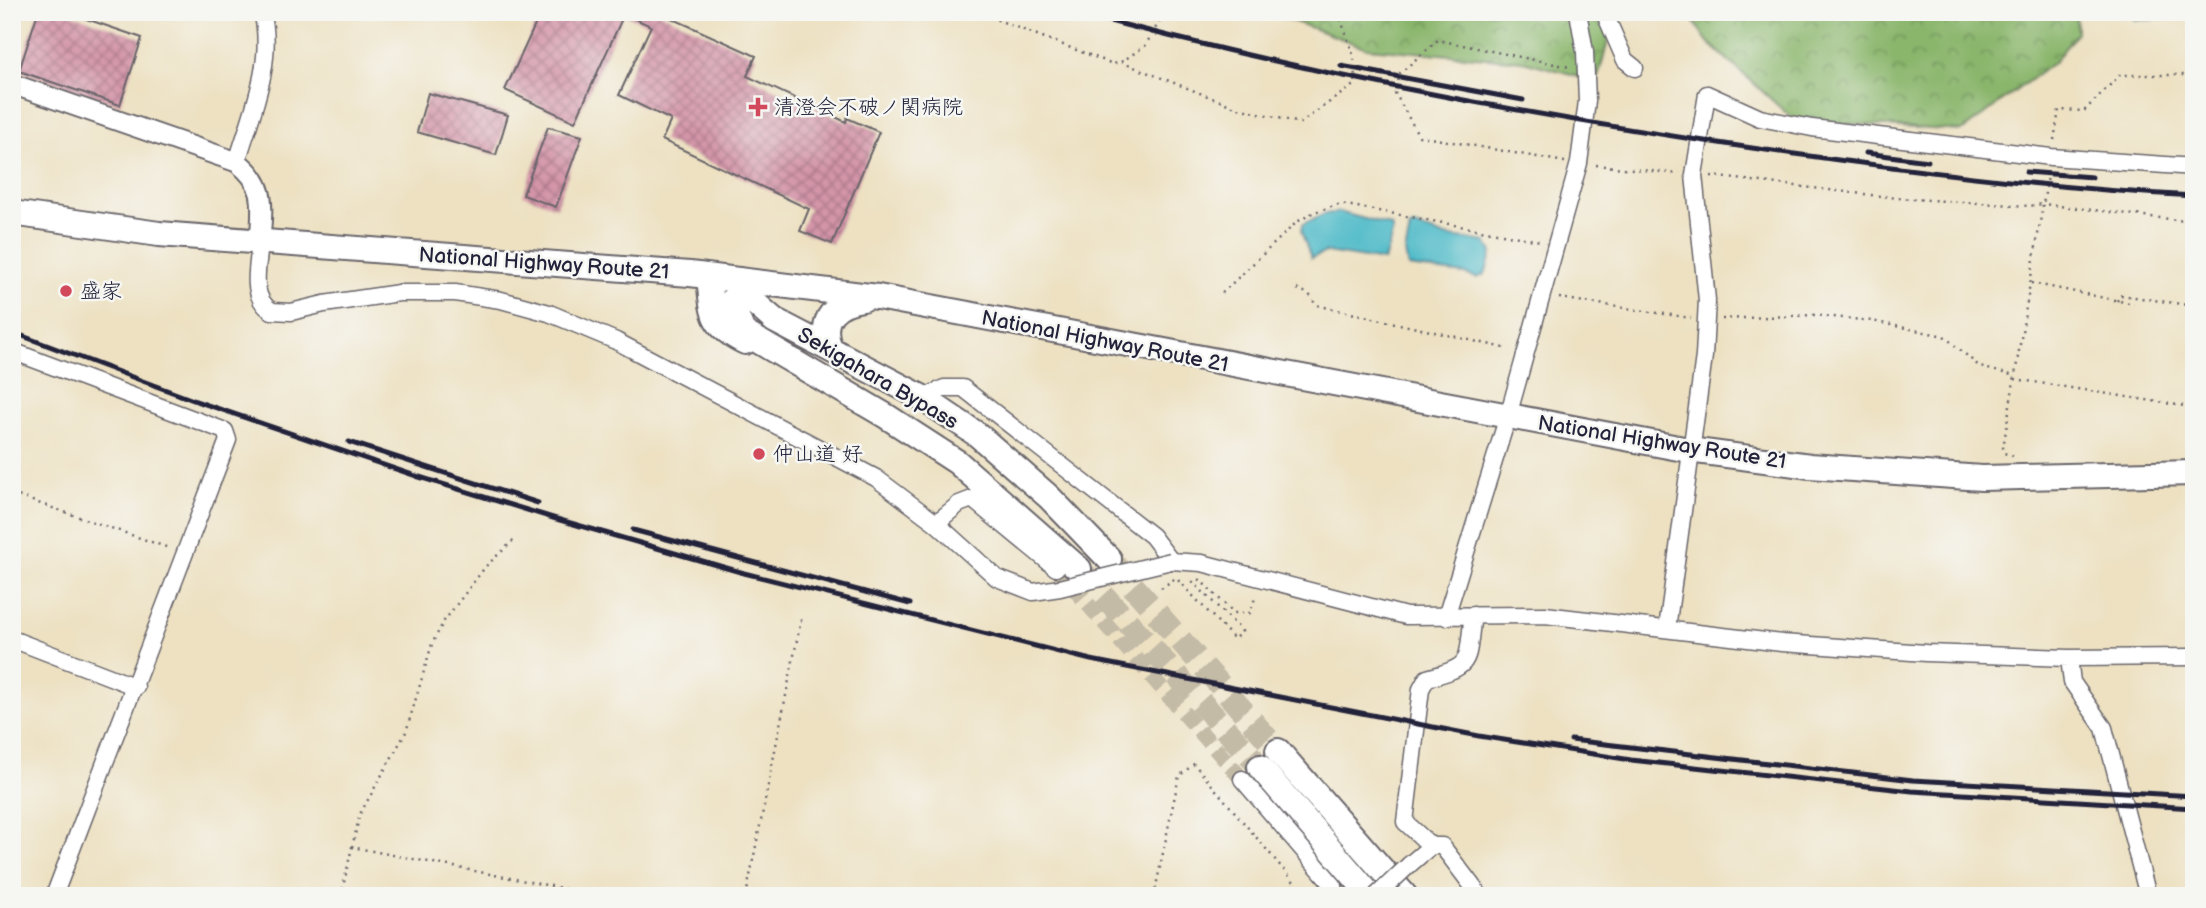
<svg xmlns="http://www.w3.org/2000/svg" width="2206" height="908" font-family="'Balsamiq Sans','Klee One',sans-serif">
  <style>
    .forest { fill: url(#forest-crowns); stroke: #566c54; stroke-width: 2 }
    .water { fill: #4cb9c7; stroke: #376e81; stroke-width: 2 }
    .building { fill: url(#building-cross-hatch) }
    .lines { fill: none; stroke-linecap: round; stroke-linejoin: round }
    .minor-tunnel { stroke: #c4bba7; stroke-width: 16; stroke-dasharray: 16 8; stroke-linecap: butt }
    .trunk-tunnel { stroke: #c4bba7; stroke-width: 24; stroke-dasharray: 24 12; stroke-linecap: butt }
    .minor-casing { stroke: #69656a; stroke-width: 19 }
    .tertiary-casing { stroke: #69656a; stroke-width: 23 }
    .trunk-casing { stroke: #69656a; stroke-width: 28 }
    .path { stroke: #69656a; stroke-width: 2.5; stroke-dasharray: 2 5; stroke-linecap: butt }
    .minor { stroke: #fff; stroke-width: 16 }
    .tertiary { stroke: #fff; stroke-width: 19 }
    .trunk { stroke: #fff; stroke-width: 24 }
    .rail { stroke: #22223b; stroke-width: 5 }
    .minor-bridge-casing { stroke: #69656a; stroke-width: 19; stroke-linecap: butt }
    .minor-bridge { stroke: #fff; stroke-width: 16 }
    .poi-dot { fill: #d1495b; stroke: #f6f6f2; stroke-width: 2.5 }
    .labels { text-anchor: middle; stroke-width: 5; stroke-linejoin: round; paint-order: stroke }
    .poi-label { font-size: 21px; fill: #22223b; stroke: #f6f6f2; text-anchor: start }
    .street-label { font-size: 21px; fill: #22223b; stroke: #f6f6f2 }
  </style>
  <defs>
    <pattern id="forest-crowns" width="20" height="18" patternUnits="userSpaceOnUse" patternTransform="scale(1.75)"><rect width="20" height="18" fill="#8ab66c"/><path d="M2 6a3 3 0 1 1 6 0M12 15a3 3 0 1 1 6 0" fill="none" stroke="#70945a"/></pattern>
    <pattern id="building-cross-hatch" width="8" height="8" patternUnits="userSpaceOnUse" patternTransform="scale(1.75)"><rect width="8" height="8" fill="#d495a9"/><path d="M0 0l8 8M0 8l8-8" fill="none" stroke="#ac798b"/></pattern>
  </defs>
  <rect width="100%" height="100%" fill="#f6f6f2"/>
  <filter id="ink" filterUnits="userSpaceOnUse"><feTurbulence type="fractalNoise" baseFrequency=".0143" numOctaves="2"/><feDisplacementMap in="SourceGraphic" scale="14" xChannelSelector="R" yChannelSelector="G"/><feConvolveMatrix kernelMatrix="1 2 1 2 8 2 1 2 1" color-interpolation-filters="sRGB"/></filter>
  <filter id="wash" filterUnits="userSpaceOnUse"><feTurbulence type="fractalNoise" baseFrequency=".00686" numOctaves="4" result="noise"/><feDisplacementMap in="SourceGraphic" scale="28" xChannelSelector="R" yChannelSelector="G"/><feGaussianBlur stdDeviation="1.57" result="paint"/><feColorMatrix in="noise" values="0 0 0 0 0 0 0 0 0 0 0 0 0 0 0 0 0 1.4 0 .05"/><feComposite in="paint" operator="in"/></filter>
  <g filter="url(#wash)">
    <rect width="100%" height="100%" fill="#ede1c2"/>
    <path class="forest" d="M 1268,12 L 1616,12 L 1597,81 L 1523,61 L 1367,48 Z
      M 1687,12 L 2076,12 L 2077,33 L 2054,62 L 1962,131 L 1794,120 L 1708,42 Z"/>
    <path class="water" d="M 2124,12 L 2194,12 L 2194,18 L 2136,20 Z
      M 1339,212 L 1391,226 L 1393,231 L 1384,261 L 1326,252 L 1311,258 L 1301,231 L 1303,224 L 1325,214 Z
      M 1415,226 L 1443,236 L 1486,242 L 1492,252 L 1485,274 L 1477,278 L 1465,274 L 1408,267 L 1405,253 L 1410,228 Z"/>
    <g id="blocks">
      <path class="building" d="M 38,12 L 66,12 L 142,38 L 120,105 L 19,71 Z
        M 541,12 L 658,12 L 756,56 L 747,76 L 846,122 L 847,118 L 879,132 L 832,244 L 800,231 L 809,209 L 662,140 L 671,120 L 619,95 L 651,26 L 624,14 L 575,122 L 505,90 Z
        M 428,93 L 508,115 L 496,155 L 417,132 Z
        M 548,127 L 582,136 L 556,207 L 523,195 Z"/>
    </g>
  </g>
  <g filter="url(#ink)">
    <use href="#blocks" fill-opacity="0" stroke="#69656a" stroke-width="2"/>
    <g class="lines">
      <path class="minor-tunnel" d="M 1056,568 L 1242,779"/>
      <path class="trunk-tunnel" d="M 1109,559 L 1278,751
        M 1079,569 L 1260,767"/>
      <g class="minor-casing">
        <path id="minor" d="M 1604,12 L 1625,60 L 1635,68
          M 237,162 C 251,115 275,61 262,12
          M 260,242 C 259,264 248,297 272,311 L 291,312 L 324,304 L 399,293 L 455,293 L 501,300 L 549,313 L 616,341 L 876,478 L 936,523 L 997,578 L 1033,592 L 1060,588
          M 12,351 L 225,431 L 228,440 L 54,896
          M 923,398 L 944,388 L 963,388 L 1152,536 L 1171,561 L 1202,563 L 1406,616 L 1545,615 L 1782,643 L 1926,653 L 2069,658 L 2194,657
          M 936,523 L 959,504 L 972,499 L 1056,568
          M 1446,617 L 1508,416 L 1579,163 L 1587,101 L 1585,52 L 1578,12
          M 1667,629 L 1704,356 L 1707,300 L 1694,175 L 1707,94 L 1760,118 L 1812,128 L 2051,157 L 2194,167
          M 12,639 L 136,687
          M 2069,658 L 2072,682 L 2104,728 L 2148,896
          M 1242,779 L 1334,886 L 1335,896
          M 1431,846 L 1405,822 L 1421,689 L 1427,678 C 1475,666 1466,661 1473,615
          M 1409,865 L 1431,846 L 1442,846 L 1480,896"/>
      </g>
      <g class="tertiary-casing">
        <path id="tertiary" d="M 12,84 L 237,162 C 268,185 262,207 260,242"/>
      </g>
      <g class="trunk-casing">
        <path id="trunk" d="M 12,213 L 159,234 L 690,274 L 878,297 L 1689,450 L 1810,466 L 1982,478 L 2194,473
          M 709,277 C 713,313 710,325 745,342
          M 740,280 L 749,298 L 774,320 L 923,398 L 978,435 L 1049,497 L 1109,559
          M 740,280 L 732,305 L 743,332 L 886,416 L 957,462 L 1079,569
          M 829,346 C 819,317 836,303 863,299
          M 1278,751 L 1405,896
          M 1260,767 L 1371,896"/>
      </g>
      <path class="path" d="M 977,12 L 1113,64 L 1121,62 L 1238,108 L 1300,123 L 1355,84 L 1354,57 L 1341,20 L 1307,12
        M 1121,62 L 1145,46 L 1165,12
        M 2054,140 L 2059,110 L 2084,111 L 2120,75 L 2194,75
        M 1565,162 L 1419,136 L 1395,93 L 1400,73 L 1438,40 L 1569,67
        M 1596,165 L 1679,174
        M 1711,176 L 1897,198 L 2029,206 L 2043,204 L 2049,171
        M 2031,283 L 2134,304
        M 1297,289 L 1309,294 L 1316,305 L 1509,349
        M 1222,293 L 1297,222 L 1314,212 L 1341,204 L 1540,241
        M 1559,298 L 1691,318
        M 2117,301 L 2121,295 L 2194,306
        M 1722,319 L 1814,315 L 1872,321 L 1944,336 L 1980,367 L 2015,376
        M 2015,379 L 2190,407
        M 2193,391 L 2187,436 L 2194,453
        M 2013,456 L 2004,453 L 2003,448 L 2043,204 L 2194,222
        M 12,494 L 169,548
        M 1199,579 L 1234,613 L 1250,613 L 1256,595
        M 1161,588 L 1176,578 L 1234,639 L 1242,631 L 1190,579
        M 352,847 L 360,814 L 406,732 L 432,644 L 444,621 L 486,566 L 514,540
        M 341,896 L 352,847 L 602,896
        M 746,896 L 802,615
        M 1154,896 L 1179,776 L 1194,764 L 1306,896"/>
      <use href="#minor" class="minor"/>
      <use href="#tertiary" class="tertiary"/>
      <use href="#trunk" class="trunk"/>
      <path class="rail" d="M 1076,12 C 1298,72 1524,115 1752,148 C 1898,169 2046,188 2194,196
        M 1341,66 L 1523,100
        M 1866,153 L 1928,161
        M 2026,172 L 2092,177
        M 12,332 L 196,401 L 416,476 L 553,518 L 744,573 L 1091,660 L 1479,736 L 1631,760 L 1912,791 L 2194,808
        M 349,442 L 538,503
        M 633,530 L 910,604
        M 1571,740 L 1913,780 L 2194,796"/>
      <g class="minor-bridge-casing">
        <path id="minor-bridge" d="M 1060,588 L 1171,561
          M 1376,896 L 1409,865"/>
      </g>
      <use href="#minor-bridge" class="minor-bridge"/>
    </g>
  </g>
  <g class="poi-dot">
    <path d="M754.5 96.5h7v7h7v7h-7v7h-7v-7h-7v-7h7z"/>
    <circle cx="66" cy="291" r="7"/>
    <circle cx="759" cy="454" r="7"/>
  </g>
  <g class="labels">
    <g class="poi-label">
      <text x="774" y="114">清澄会不破ノ関病院</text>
      <text x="80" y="298">盛家</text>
      <text x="773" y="461">仲山道 好</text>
    </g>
    <g class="street-label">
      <text transform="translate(544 263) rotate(4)" y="7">National Highway Route 21</text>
      <text transform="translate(1105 341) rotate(11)" y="7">National Highway Route 21</text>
      <text transform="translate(878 378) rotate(30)" y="7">Sekigahara Bypass</text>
      <text transform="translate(1662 442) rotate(9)" y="7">National Highway Route 21</text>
    </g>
  </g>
  <rect width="2206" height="908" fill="none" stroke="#f6f6f2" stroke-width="42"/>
</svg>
